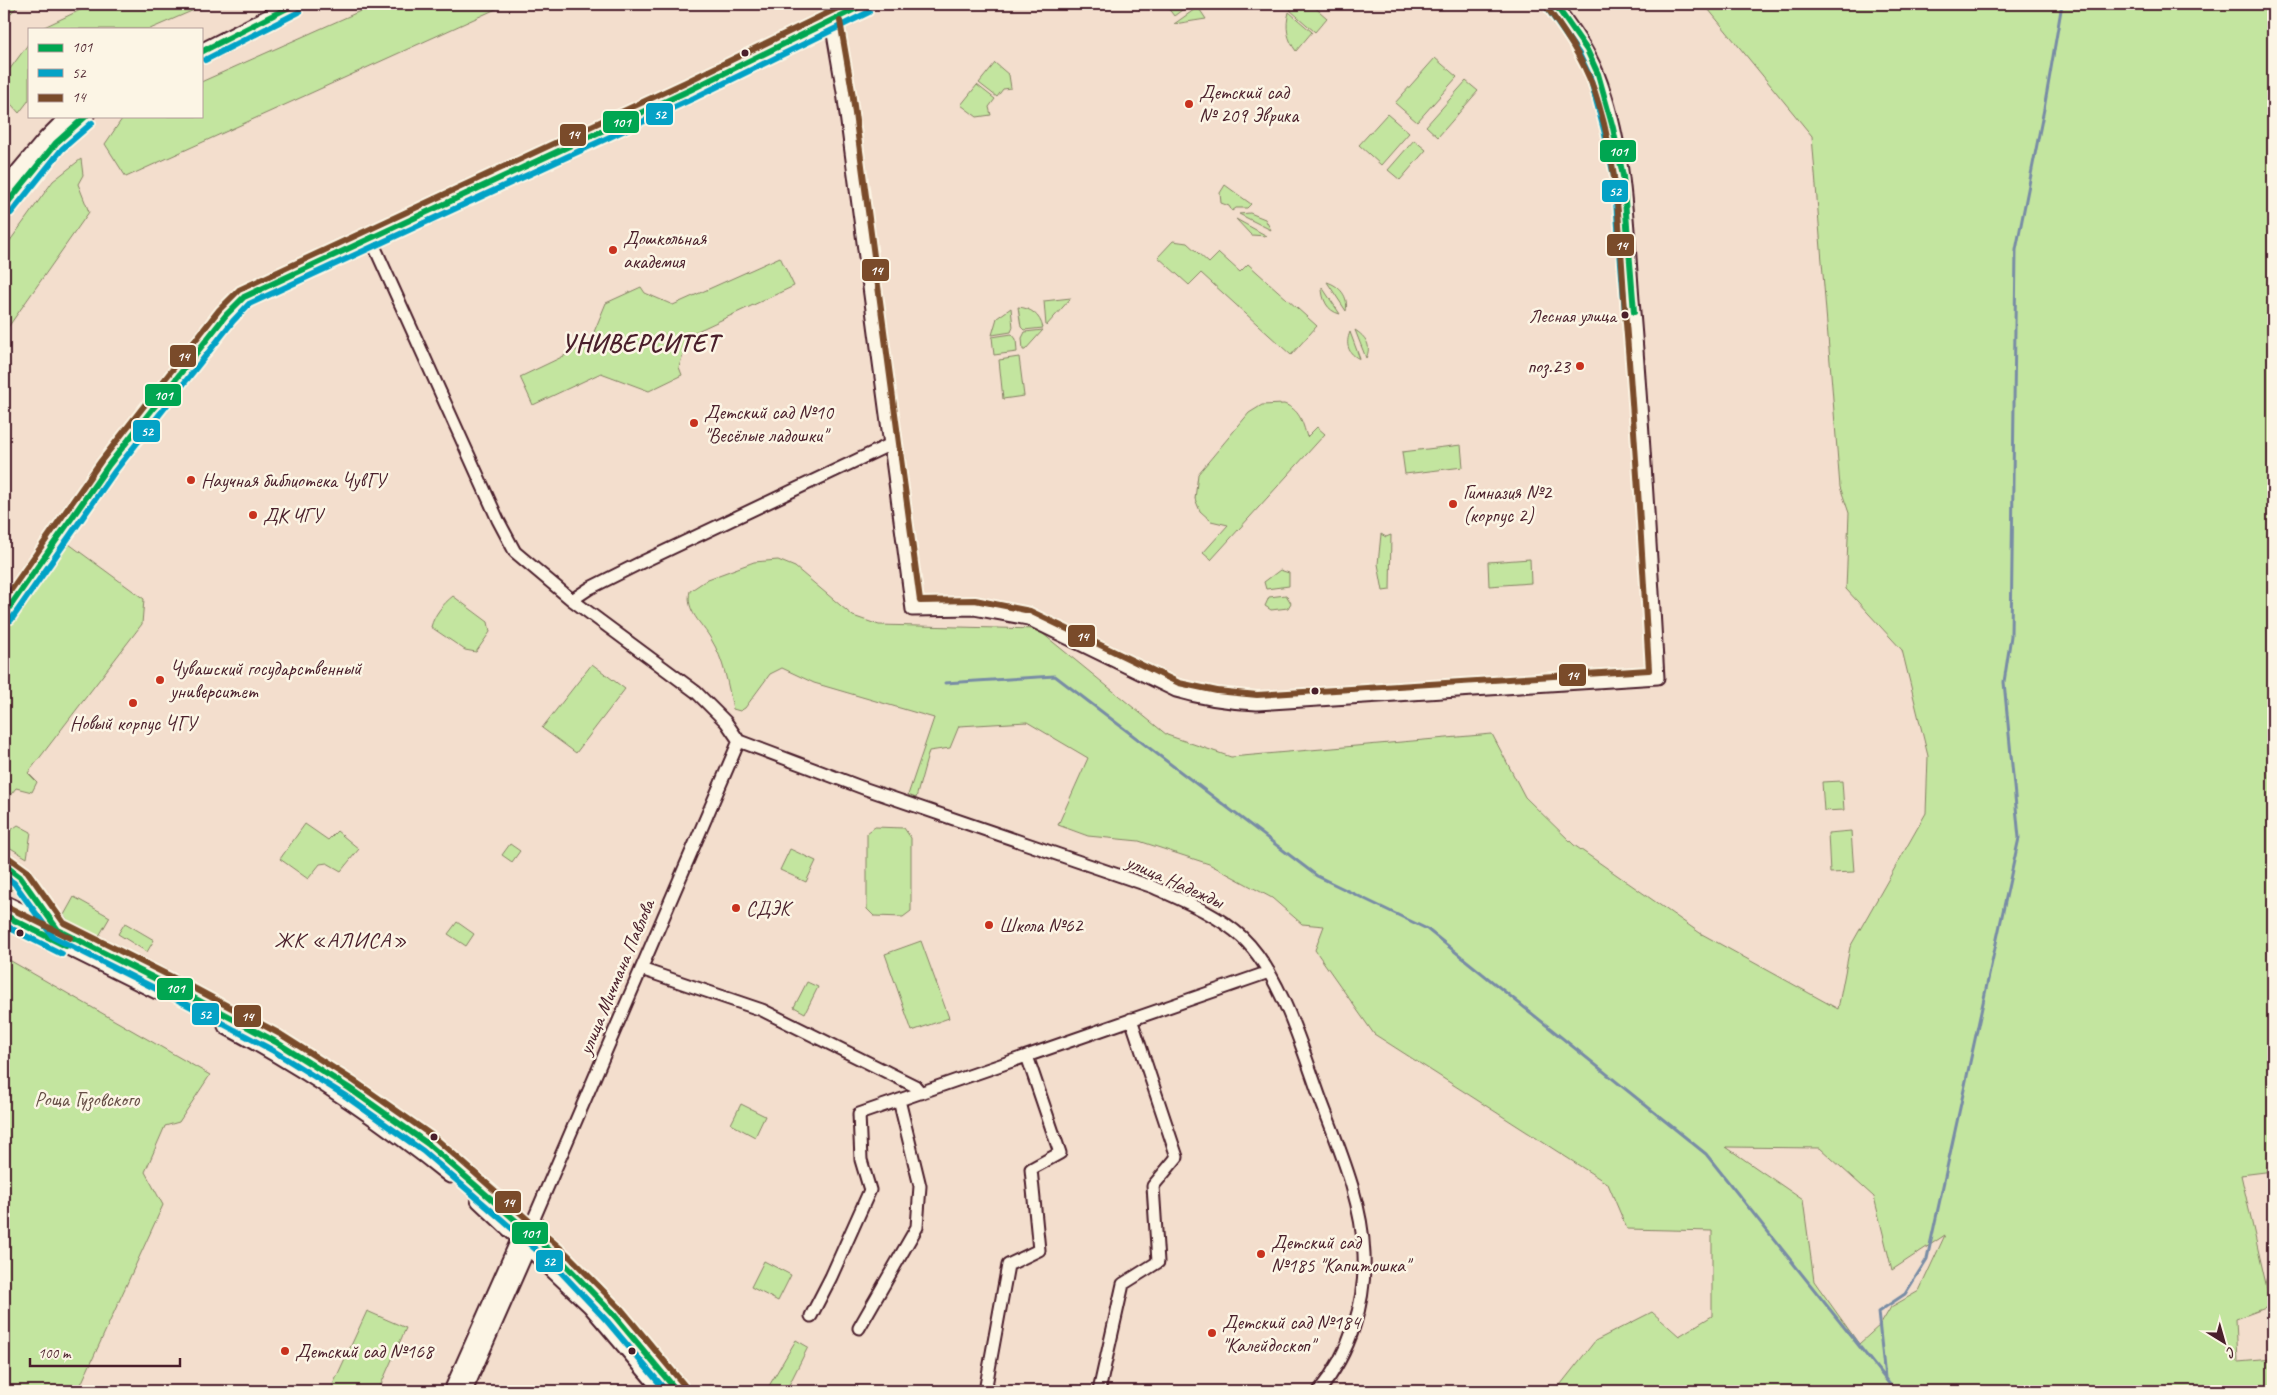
<svg xmlns="http://www.w3.org/2000/svg" width="2277" height="1395" font-family="Caveat,sans-serif">
  <style>
    .green { fill: #c3e59f; stroke: #868265; fill-rule: evenodd }
    .lines { fill: none; stroke-linecap: round; stroke-linejoin: round }
    .stream { stroke: #788ca5; stroke-width: 3 }
    .minor-casing { stroke: #4a1f2b; stroke-width: 15 }
    .major-casing { stroke: #4a1f2b; stroke-width: 19 }
    .minor { stroke: #fcf5e5; stroke-width: 11 }
    .major { stroke: #fcf5e5; stroke-width: 15 }
    .bus-1-casing { stroke: #fcf5e5; stroke-width: 10 }
    .bus-2-casing { stroke: #fcf5e5; stroke-width: 10 }
    .bus-3-casing { stroke: #fcf5e5; stroke-width: 10 }
    .bus-1 { stroke: #00a651; stroke-width: 6 }
    .bus-2 { stroke: #04a2c6; stroke-width: 6 }
    .bus-3 { stroke: #7a4b2a; stroke-width: 6 }
    .bus-dot { fill: #4a1f2b; stroke: #fcf5e5; stroke-width: 2 }
    .poi-dot { fill: #c8321e; stroke: #fcf5e5; stroke-width: 2 }
    .labels { text-anchor: middle; stroke-width: 5; stroke-linejoin: round; paint-order: stroke }
    .bus-label { font-size: 19px; fill: #4a1f2b; stroke: #fcf5e5; text-anchor: end }
    .poi-label { font-size: 20px; fill: #4a1f2b; stroke: #fcf5e5; text-anchor: start }
    .street-label { font-size: 20px; fill: #4a1f2b; stroke: #fcf5e5 }
    .park-label { font-size: 20px; fill: #685048; stroke: #fcf5e5 }
    .quarter-label { font-size: 22px; letter-spacing: 1px; fill: #4a1f2b; stroke: #fcf5e5 }
    .district-label { font-size: 25px; font-weight: bold; letter-spacing: 1px; fill: #4a1f2b; stroke: #fcf5e5 }
    .line-badge { stroke: #fcf5e5; stroke-width: 2 }
    .badge-label { font-size: 14px; text-anchor: middle; font-weight: bold; fill: #fff }
  </style>
  <rect width="100%" height="100%" fill="#f3decd"/>
  <filter id="ink" filterUnits="userSpaceOnUse"><feTurbulence type="fractalNoise" baseFrequency=".02" numOctaves="2"/><feDisplacementMap in="SourceGraphic" scale="10" xChannelSelector="R" yChannelSelector="G"/><feConvolveMatrix kernelMatrix="1 2 1 2 8 2 1 2 1" color-interpolation-filters="sRGB"/></filter>
  <g filter="url(#ink)">
    <path class="green" d="M 4,4 L 20,4 L 4,20 Z
      M 93,4 L 208,4 L 150,29 L 40,29 Z
      M 376,4 L 507,4 L 126,177 L 105,144 L 124,116 L 201,116 L 201,82 Z
      M 1165,4 L 1190,4 L 1174,16 Z
      M 1295,4 L 1311,4 L 1327,18 L 1315,32 L 1290,10 Z
      M 1704,4 L 2273,4 L 2273,1171 L 2241,1175 L 2271,1306 L 2236,1319 L 2238,1362 L 2273,1359 L 2273,1391 L 1562,1391 L 1557,1389 L 1595,1341 L 1652,1312 L 1679,1336 L 1712,1316 L 1712,1231 L 1627,1229 L 1608,1184 L 1374,1034 L 1315,950 L 1324,926 L 1302,924 L 1272,898 L 1209,864 L 1139,841 L 1088,836 L 1058,825 L 1088,758 L 1027,722 L 959,726 L 950,748 L 929,751 L 916,798 L 908,795 L 934,718 L 814,683 L 782,668 L 770,674 L 745,708 L 740,711 L 733,709 C 728,685 724,660 711,639 C 702,623 685,611 690,591 L 708,579 L 754,562 L 778,560 L 795,567 L 853,616 L 879,625 L 1037,629 L 1167,735 L 1231,757 L 1492,734 L 1525,797 L 1574,845 L 1700,933 L 1838,1009 L 1850,947 L 1926,813 L 1928,756 L 1902,650 L 1846,589 L 1849,513 L 1840,487 L 1812,136 ZM 1726,1147 L 1820,1148 L 1874,1197 L 1892,1270 L 1945,1235 L 1919,1291 L 1891,1307 L 1881,1324 L 1859,1344 L 1814,1281 L 1803,1200 Z
      M 1198,7 L 1206,19 L 1174,24 Z
      M 1289,12 L 1312,32 L 1296,51 C 1287,39 1285,27 1289,12 Z
      M 29,43 L 29,100 L 19,113 L 4,96 L 4,77 Z
      M 1435,58 L 1457,77 L 1417,122 L 1395,103 Z
      M 995,63 L 1009,75 L 1011,88 L 1003,89 L 997,97 L 979,83 Z
      M 1466,81 L 1478,91 L 1438,137 L 1426,126 Z
      M 977,85 L 995,99 L 989,107 L 991,115 L 977,117 L 961,105 Z
      M 1387,114 L 1409,133 L 1381,165 L 1359,145 Z
      M 1414,140 L 1426,150 L 1400,180 L 1388,170 Z
      M 81,159 L 83,175 L 78,184 L 89,212 L 4,333 L 4,249 L 53,181 Z
      M 1225,185 L 1251,204 L 1247,208 L 1236,208 L 1232,211 L 1229,206 L 1221,203 L 1220,193 Z
      M 1250,213 L 1265,219 L 1271,230 L 1239,214 Z
      M 1236,219 L 1267,236 L 1251,235 Z
      M 1173,241 L 1187,243 L 1209,263 L 1219,253 L 1240,272 L 1248,264 L 1317,326 L 1291,355 L 1201,273 L 1189,285 L 1158,257 Z
      M 780,257 L 794,286 L 689,335 L 679,367 L 682,375 L 649,391 L 601,373 L 533,405 L 520,377 L 589,344 L 606,303 L 641,287 L 645,293 L 673,305 Z
      M 1327,282 C 1340,286 1349,297 1346,311 Z
      M 1322,287 L 1340,314 C 1327,311 1322,299 1322,287 Z
      M 1071,298 L 1046,326 L 1044,301 Z
      M 1018,307 C 1031,308 1040,315 1043,328 L 1024,330 L 1021,327 Z
      M 1011,308 L 1013,327 L 1011,332 L 992,335 L 997,318 Z
      M 1043,330 L 1025,350 L 1023,350 L 1022,338 L 1025,332 Z
      M 1355,330 C 1366,337 1372,346 1366,358 Z
      M 1350,332 L 1360,359 C 1348,354 1345,344 1350,332 Z
      M 1012,334 L 1016,339 L 1017,352 L 994,355 L 992,337 Z
      M 1019,357 L 1024,396 L 1003,399 L 999,360 Z
      M 1284,404 C 1300,410 1302,421 1307,437 L 1317,427 L 1325,434 L 1211,560 L 1203,553 L 1228,525 L 1211,521 L 1200,511 L 1195,499 L 1198,474 L 1249,413 L 1262,405 Z
      M 133,414 L 137,416 L 81,490 L 78,488 Z
      M 1461,445 L 1463,467 L 1405,474 L 1402,452 Z
      M 67,502 L 71,503 L 53,530 L 50,527 Z
      M 1381,534 L 1386,537 L 1391,535 L 1390,590 L 1383,591 L 1378,564 Z
      M 69,544 L 144,599 L 142,624 L 28,773 L 37,782 L 32,792 L 16,788 L 4,803 L 4,631 Z
      M 1530,559 L 1531,583 L 1489,586 L 1488,562 Z
      M 1280,570 L 1289,573 L 1289,586 L 1266,589 L 1264,582 Z
      M 1286,595 L 1291,603 L 1288,608 L 1271,610 L 1265,606 L 1269,597 Z
      M 453,596 L 488,622 L 490,632 L 476,652 L 465,650 L 431,627 C 434,615 443,604 453,596 Z
      M 592,664 L 625,689 L 576,753 L 542,728 Z
      M 1842,781 L 1844,810 L 1824,811 L 1822,782 Z
      M 305,824 L 328,840 L 337,831 L 359,849 L 341,871 L 327,863 L 320,864 L 308,879 L 280,859 Z
      M 18,825 L 31,832 L 27,858 L 4,844 L 4,835 Z
      M 875,827 L 904,828 L 911,838 L 911,911 L 903,917 L 874,916 L 867,909 L 867,833 Z
      M 1851,831 L 1854,872 L 1830,873 L 1828,833 Z
      M 510,844 L 520,851 L 512,862 L 502,855 Z
      M 790,849 L 816,861 L 806,882 L 780,870 Z
      M 4,871 C 11,875 15,880 13,889 L 5,894 L 4,893 Z
      M 74,897 L 110,917 L 99,936 L 78,934 L 64,915 Z
      M 457,922 L 474,934 L 466,946 L 448,934 Z
      M 125,923 L 154,940 L 147,952 L 118,934 Z
      M 921,941 L 949,1018 L 912,1031 L 885,954 Z
      M 4,957 L 210,1075 L 179,1122 L 165,1126 L 145,1172 L 163,1205 L 78,1391 L 4,1391 Z
      M 807,982 L 818,987 L 805,1013 L 794,1007 Z
      M 741,1104 L 765,1116 L 755,1137 L 731,1124 Z
      M 764,1261 L 791,1275 L 778,1301 L 751,1287 Z
      M 367,1311 L 406,1328 L 378,1391 L 330,1391 Z
      M 796,1340 L 808,1347 L 786,1391 L 766,1391 Z"/>
    <g class="lines">
      <path class="stream" d="M 945,683 L 1055,676 L 1317,876 L 1427,929 L 1706,1154 L 1895,1391
        M 1885,1378 L 1878,1312 L 1905,1294 L 1927,1259 L 2019,838 L 2004,682 L 2011,636 L 2016,250 L 2044,109 L 2062,4"/>
      <g class="minor-casing">
        <path id="minor" d="M 831,22 L 843,92 L 912,610 L 974,609 L 1028,619 L 1176,691 C 1203,699 1229,703 1257,704 L 1658,678 C 1651,556 1644,434 1634,312 C 1627,233 1628,150 1598,74 C 1588,49 1571,26 1555,4
          M 371,239 L 498,520 L 515,552 L 572,600 L 696,692 L 726,722 L 739,741
          M 572,600 L 590,588 L 638,564 L 891,444
          M 4,615 L 108,466 L 226,315 L 244,297 L 262,288 L 690,90 L 865,4
          M 739,741 L 866,789 L 1153,887 C 1184,901 1217,914 1242,937 C 1280,973 1301,1045 1319,1095 C 1338,1146 1362,1199 1364,1254 C 1366,1303 1350,1353 1319,1391
          M 641,969 L 762,1010 L 915,1086 L 921,1093
          M 529,1230 L 739,741
          M 811,1316 L 831,1277 L 870,1190 L 861,1160 L 859,1114 L 1269,972
          M 859,1328 L 917,1227 L 920,1186 L 899,1100
          M 985,1391 L 1008,1265 L 1039,1250 L 1031,1169 L 1060,1153 L 1027,1056
          M 1099,1391 L 1123,1284 L 1158,1262 L 1153,1186 L 1177,1157 L 1131,1019"/>
      </g>
      <g class="major-casing">
        <path id="major" d="M 201,52 L 295,4
          M 4,189 L 46,139 L 69,116
          M 4,207 L 56,143 L 86,116
          M 4,903 C 95,948 190,991 278,1043 C 424,1131 577,1253 677,1391
          M 4,915 L 34,929
          M 56,941 L 157,991
          M 226,1026 C 305,1068 380,1119 450,1175
          M 479,1200 L 590,1305 L 663,1391
          M 452,1391 L 520,1238 L 526,1233
          M 464,1391 L 528,1246 L 528,1236"/>
      </g>
      <use href="#minor" class="minor"/>
      <use href="#major" class="major"/>
      <g class="bus-1-casing">
        <path id="bus-1" d="M 1555,4 L 1587,50 L 1598,74 L 1613,128 L 1623,176 L 1634,312
          M 201,52 L 295,4
          M 4,207 L 56,143 L 86,116
          M 4,615 L 108,466 L 226,315 L 244,297 L 690,90 L 865,4
          M 4,865 L 20,877 L 58,930 L 190,996 L 276,1042 L 349,1088 L 428,1144 L 562,1261 L 614,1315 L 677,1391
          M 4,915 L 66,946"/>
      </g>
      <g class="bus-2-casing">
        <path id="bus-2" d="M 1548,9 L 1579,54 L 1590,77 L 1604,130 L 1614,177 L 1625,313
          M 205,60 L 299,12
          M 11,213 L 62,149 L 92,123
          M 11,620 L 115,471 L 233,321 L 249,304 L 694,98 L 869,12
          M 4,876 L 14,883 L 53,937 L 186,1004 L 272,1050 L 344,1095 L 423,1151 L 556,1267 L 607,1321 L 666,1391
          M 4,925 L 62,954"/>
      </g>
      <g class="bus-3-casing">
        <path id="bus-3" d="M 840,21 L 852,91 L 920,601 L 975,600 L 1030,611 L 1179,683 L 1217,691 L 1257,695 L 1649,670 C 1642,550 1635,431 1625,311 C 1620,243 1619,172 1599,105 C 1589,69 1570,39 1548,9
          M 4,600 L 101,461 L 219,310 L 239,290 L 686,82 L 846,4
          M 9,858 L 27,871 L 64,923 L 194,988 L 280,1034 L 354,1081 L 434,1137 L 568,1255 L 621,1309 L 684,1385
          M 8,907 L 70,938"/>
      </g>
      <use href="#bus-1" class="bus-1"/>
      <use href="#bus-2" class="bus-2"/>
      <use href="#bus-3" class="bus-3"/>
    </g>
  </g>
  <g class="bus-dot">
    <circle cx="745" cy="53" r="4.5"/>
    <circle cx="1625" cy="315" r="4.5"/>
    <circle cx="1315" cy="691" r="4.5"/>
    <circle cx="20" cy="933" r="4.5"/>
    <circle cx="434" cy="1137" r="4.5"/>
    <circle cx="632" cy="1351" r="4.5"/>
  </g>
  <g class="poi-dot">
    <circle cx="1189" cy="104" r="5"/>
    <circle cx="613" cy="250" r="5"/>
    <circle cx="1580" cy="366" r="5"/>
    <circle cx="694" cy="423" r="5"/>
    <circle cx="191" cy="480" r="5"/>
    <circle cx="1453" cy="504" r="5"/>
    <circle cx="253" cy="515" r="5"/>
    <circle cx="160" cy="680" r="5"/>
    <circle cx="133" cy="703" r="5"/>
    <circle cx="736" cy="908" r="5"/>
    <circle cx="989" cy="925" r="5"/>
    <circle cx="1261" cy="1254" r="5"/>
    <circle cx="1212" cy="1333" r="5"/>
    <circle cx="285" cy="1351" r="5"/>
  </g>
  <g class="labels">
    <g class="bus-label">
      <text x="1616" y="322">Лесная улица</text>
    </g>
    <g class="poi-label">
      <text x="1199" y="99">Детский сад<tspan x="1199" dy="23">№ 209 Эврика</tspan></text>
      <text x="623" y="245">Дошкольная<tspan x="623" dy="23">академия</tspan></text>
      <text x="1570" y="373" text-anchor="end">поз.23</text>
      <text x="704" y="419">Детский сад №10<tspan x="704" dy="23">"Весёлые ладошки"</tspan></text>
      <text x="201" y="487">Научная библиотека ЧувГУ</text>
      <text x="1463" y="499">Гимназия №2<tspan x="1463" dy="23">(корпус 2)</tspan></text>
      <text x="263" y="522">ДК ЧГУ</text>
      <text x="170" y="675">Чувашский государственный<tspan x="170" dy="23">университет</tspan></text>
      <text x="133" y="730" text-anchor="middle">Новый корпус ЧГУ</text>
      <text x="746" y="915">СДЭК</text>
      <text x="999" y="932">Школа №62</text>
      <text x="1271" y="1249">Детский сад<tspan x="1271" dy="23">№185 "Капитошка"</tspan></text>
      <text x="1222" y="1329">Детский сад №184<tspan x="1222" dy="23">"Калейдоскоп"</tspan></text>
      <text x="295" y="1358">Детский сад №168</text>
    </g>
    <g class="street-label">
      <text transform="translate(1175 881) rotate(24)" y="7">улица Надежды</text>
      <text transform="translate(616 977) rotate(-67)" y="7">улица Мичмана Павлова</text>
    </g>
    <g class="park-label">
      <text x="87" y="1106">Роща Гузовского</text>
    </g>
    <g class="quarter-label">
      <text x="341" y="947">ЖК «АЛИСА»</text>
    </g>
    <g class="district-label">
      <text x="640" y="351">УНИВЕРСИТЕТ</text>
    </g>
  </g>
  <g class="line-badge">
    <rect x="645" y="102" width="29" height="24" rx="5" fill="#04a2c6"/>
    <rect x="602" y="110" width="38" height="24" rx="5" fill="#00a651"/>
    <rect x="559" y="123" width="28" height="24" rx="5" fill="#7a4b2a"/>
    <rect x="1599" y="139" width="38" height="24" rx="5" fill="#00a651"/>
    <rect x="1601" y="179" width="28" height="24" rx="5" fill="#04a2c6"/>
    <rect x="1606" y="233" width="29" height="24" rx="5" fill="#7a4b2a"/>
    <rect x="861" y="258" width="29" height="24" rx="5" fill="#7a4b2a"/>
    <rect x="169" y="344" width="28" height="24" rx="5" fill="#7a4b2a"/>
    <rect x="144" y="383" width="38" height="24" rx="5" fill="#00a651"/>
    <rect x="132" y="419" width="29" height="24" rx="5" fill="#04a2c6"/>
    <rect x="1067" y="624" width="29" height="24" rx="5" fill="#7a4b2a"/>
    <rect x="1558" y="663" width="29" height="24" rx="5" fill="#7a4b2a"/>
    <rect x="156" y="977" width="38" height="24" rx="5" fill="#00a651"/>
    <rect x="191" y="1002" width="29" height="24" rx="5" fill="#04a2c6"/>
    <rect x="233" y="1004" width="29" height="24" rx="5" fill="#7a4b2a"/>
    <rect x="494" y="1190" width="28" height="24" rx="5" fill="#7a4b2a"/>
    <rect x="511" y="1221" width="38" height="24" rx="5" fill="#00a651"/>
    <rect x="535" y="1249" width="29" height="24" rx="5" fill="#04a2c6"/>
  </g>
  <g class="badge-label">
    <text x="660" y="119">52</text>
    <text x="621" y="127">101</text>
    <text x="573" y="139">14</text>
    <text x="1618" y="156">101</text>
    <text x="1615" y="196">52</text>
    <text x="1621" y="250">14</text>
    <text x="876" y="275">14</text>
    <text x="183" y="361">14</text>
    <text x="163" y="400">101</text>
    <text x="147" y="436">52</text>
    <text x="1082" y="641">14</text>
    <text x="1572" y="680">14</text>
    <text x="175" y="993">101</text>
    <text x="205" y="1019">52</text>
    <text x="247" y="1021">14</text>
    <text x="508" y="1207">14</text>
    <text x="530" y="1238">101</text>
    <text x="549" y="1266">52</text>
  </g>
  <rect width="2277" height="1395" fill="none" stroke="#fcf5e5" stroke-width="20"/>
  <rect x="10" y="10" width="2257" height="1375" fill="none" stroke="#4a1f2b" stroke-width="2" filter="url(#ink)"/>
  <rect x="28" y="28" width="175" height="90" fill="#fcf5e5" stroke="#b59f9b"/>
  <rect x="38" y="44" width="25" height="8" fill="#00a651" stroke="#b59f9b"/>
  <text x="72" y="52" font-size="15" fill="#4a1f2b">101</text>
  <rect x="38" y="69" width="25" height="8" fill="#04a2c6" stroke="#b59f9b"/>
  <text x="72" y="78" font-size="15" fill="#4a1f2b">52</text>
  <rect x="38" y="94" width="25" height="8" fill="#7a4b2a" stroke="#b59f9b"/>
  <text x="72" y="102" font-size="15" fill="#4a1f2b">14</text>
  <g transform="translate(2224 1342) rotate(143)" stroke="#fcf5e5" stroke-width="4" paint-order="stroke">
  <path d="M0-4L9 19L0 12L-9 19Z" fill="#4a1f2b"/>
  <text y="-8" font-size="14" font-weight="bold" text-anchor="middle" fill="#4a1f2b">С</text>
  </g>
  <path d="M30 1358v8h150v-8" fill="none" stroke="#4a1f2b" stroke-width="2.5"/>
  <text x="38" y="1358" font-size="15" fill="#4a1f2b" stroke="#fcf5e5" stroke-width="4" paint-order="stroke">100 m</text>
</svg>
